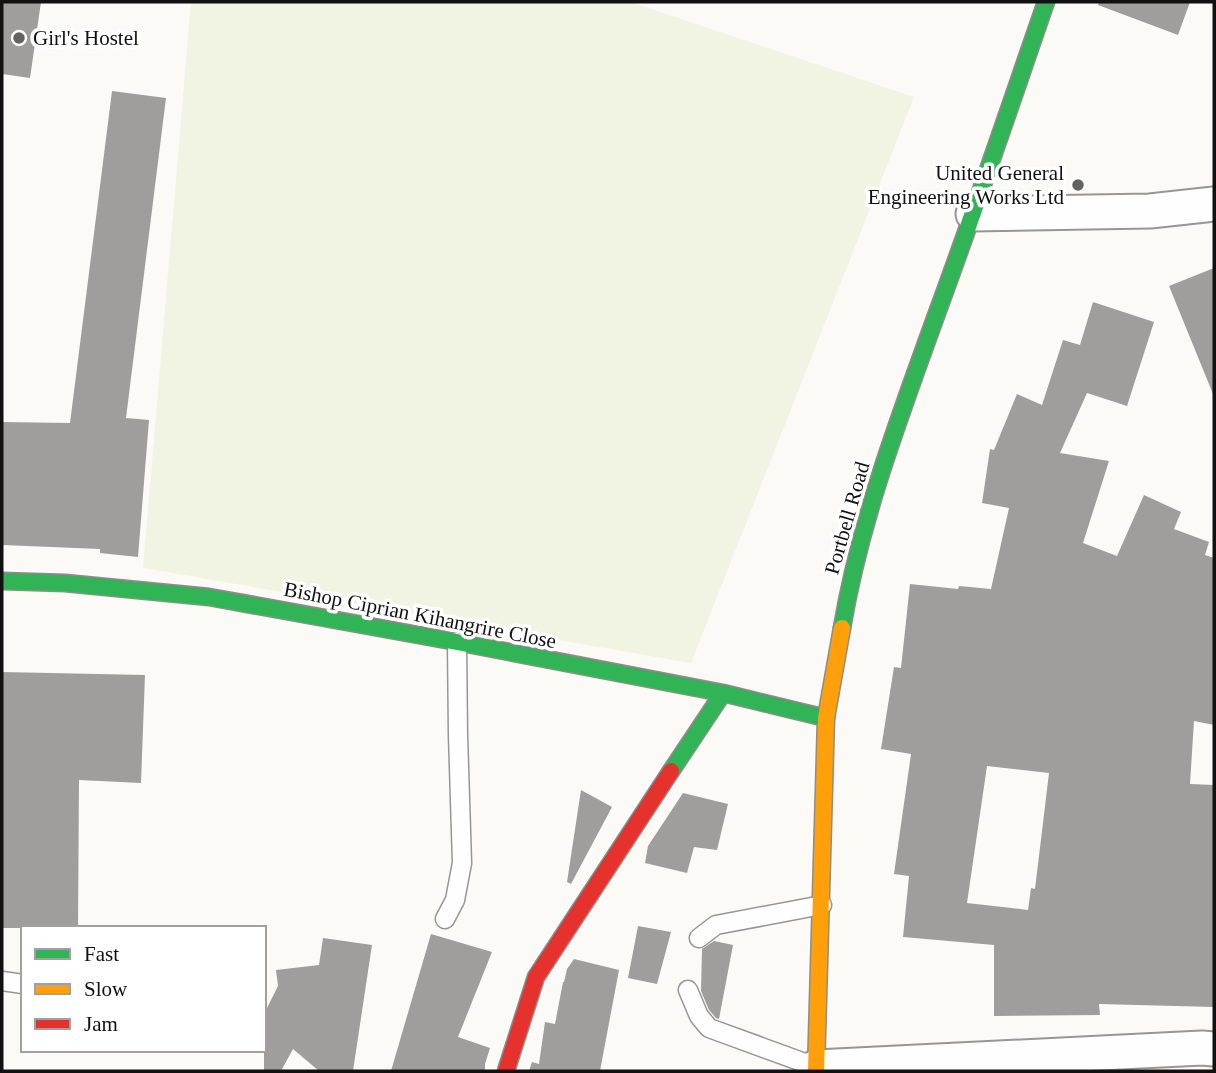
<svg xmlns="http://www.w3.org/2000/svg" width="1216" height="1073" font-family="'Times New Roman',serif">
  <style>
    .pitch { fill: #f1f4e2 }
    .building { fill: #a09e9c; fill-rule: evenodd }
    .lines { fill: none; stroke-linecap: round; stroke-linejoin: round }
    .lane-casing { stroke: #979695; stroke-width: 21 }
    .street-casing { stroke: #979695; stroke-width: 37 }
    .fast-casing { stroke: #8d8d8b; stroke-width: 19 }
    .slow-casing { stroke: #8d8d8b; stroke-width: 19 }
    .jam-casing { stroke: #8d8d8b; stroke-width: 19 }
    .lane { stroke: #fffefe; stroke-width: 18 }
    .street { stroke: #fffefe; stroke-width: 33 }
    .fast { stroke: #30b455; stroke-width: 16 }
    .slow { stroke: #ff9f0a; stroke-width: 16 }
    .jam { stroke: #e5322d; stroke-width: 16 }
    .poi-dot { fill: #636362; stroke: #fff; stroke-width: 2.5 }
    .labels { text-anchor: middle; stroke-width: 7; stroke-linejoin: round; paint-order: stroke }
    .poi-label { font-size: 21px; fill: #111; stroke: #fff; text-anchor: start }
    .street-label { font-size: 21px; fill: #111; stroke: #fff }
  </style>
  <rect width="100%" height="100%" fill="#fcfaf7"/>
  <path class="pitch" d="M 191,2 L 631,2 L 914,97 L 691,663 L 143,568 Z"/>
  <path class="building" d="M 2,2 L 41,2 L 30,78 L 2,74 Z
    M 1099,2 L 1190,2 L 1178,35 L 1098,5 Z
    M 112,91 L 166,98 L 126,418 L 149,420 L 138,557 L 100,553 L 100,549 L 2,545 L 2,422 L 70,423 Z
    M 1214,268 L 1214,393 L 1213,394 L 1169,286 Z
    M 1093,302 L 1154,322 L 1127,406 L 1087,393 L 1060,453 L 1109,461 L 1083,543 L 1117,556 L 1144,495 L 1181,512 L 1174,529 L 1209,542 L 1205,555 L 1214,558 L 1214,725 L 1194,721 L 1190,784 L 1214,785 L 1214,1007 L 1099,1004 L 1100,1015 L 994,1016 L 994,945 L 903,937 L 909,876 L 894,874 L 911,754 L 881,749 L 894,667 L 901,668 L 910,584 L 958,589 L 959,586 L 991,589 L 1009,508 L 982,503 L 990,449 L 994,450 L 1017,394 L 1042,405 L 1063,340 L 1080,345 ZM 987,766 L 1049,773 L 1035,889 L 1031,888 L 1028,910 L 967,903 Z
    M 2,672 L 145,675 L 141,783 L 79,780 L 78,928 L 2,928 Z
    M 581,790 L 612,807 L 571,884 L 567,882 Z
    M 683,793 L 728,804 L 717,850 L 694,847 L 687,873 L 645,863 L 648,846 Z
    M 638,926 L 671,932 L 657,984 L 628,978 Z
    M 431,934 L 492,952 L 458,1037 L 490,1048 L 485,1064 L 485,1071 L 391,1071 Z
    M 323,938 L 372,945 L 353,1071 L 319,1071 L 293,1049 L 281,1071 L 264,1071 L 264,1014 L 278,986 L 276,970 L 319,965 Z
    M 714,941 L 733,945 L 719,1019 L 716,1018 L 709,1010 L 701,991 L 702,949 Z
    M 574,959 L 619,970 L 600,1071 L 529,1071 L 532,1062 L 539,1064 L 545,1022 L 555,1024 L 563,982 L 564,982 L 567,969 Z"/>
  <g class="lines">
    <g class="lane-casing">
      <path id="lane" d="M 445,919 L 455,900 L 462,863 L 458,735 L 457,642
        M 699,938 L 716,925 L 822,905
        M 2,981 L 23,984
        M 688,990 L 699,1016 L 709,1028 L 816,1067"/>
    </g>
    <g class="street-casing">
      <path id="street" d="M 973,214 L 1150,211 L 1214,204
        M 816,1067 L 1202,1048 L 1214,1049"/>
    </g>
    <g class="fast-casing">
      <path id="fast" d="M 2,581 L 65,583 L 209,597 L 457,642 L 723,693 L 826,718
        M 842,628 C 860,520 900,416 937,313 C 975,210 1010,106 1046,2
        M 671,771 L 723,693"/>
    </g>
    <g class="slow-casing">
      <path id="slow" d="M 816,1071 L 826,718 L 842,628"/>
    </g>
    <g class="jam-casing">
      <path id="jam" d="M 506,1071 L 536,977 L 671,771"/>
    </g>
    <use href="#lane" class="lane"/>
    <use href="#street" class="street"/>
    <use href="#fast" class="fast"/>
    <use href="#slow" class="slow"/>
    <use href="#jam" class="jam"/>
  </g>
  <g class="poi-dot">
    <circle cx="19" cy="38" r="7"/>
    <circle cx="1078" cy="185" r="7"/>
  </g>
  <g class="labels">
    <g class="poi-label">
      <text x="33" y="45">Girl's Hostel</text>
      <text x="1064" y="180" text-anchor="end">United General<tspan x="1064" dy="24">Engineering Works Ltd</tspan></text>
    </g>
    <g class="street-label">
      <text transform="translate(847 518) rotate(-74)" y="7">Portbell Road</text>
      <text transform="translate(420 615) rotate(11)" y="7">Bishop Ciprian Kihangrire Close</text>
    </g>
  </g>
  <rect width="1216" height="1073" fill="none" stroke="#111111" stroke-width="7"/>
  <rect x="21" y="926" width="245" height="126" fill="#ffffff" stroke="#a0a0a0" stroke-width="2"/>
  <rect x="35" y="949" width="35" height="10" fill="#30b455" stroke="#a0a0a0" stroke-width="2"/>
  <text x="84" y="961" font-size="21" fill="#111111">Fast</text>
  <rect x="35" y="984" width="35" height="10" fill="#ff9f0a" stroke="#a0a0a0" stroke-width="2"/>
  <text x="84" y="996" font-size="21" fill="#111111">Slow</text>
  <rect x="35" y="1019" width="35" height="10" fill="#e5322d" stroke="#a0a0a0" stroke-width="2"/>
  <text x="84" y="1031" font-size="21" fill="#111111">Jam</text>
</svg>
